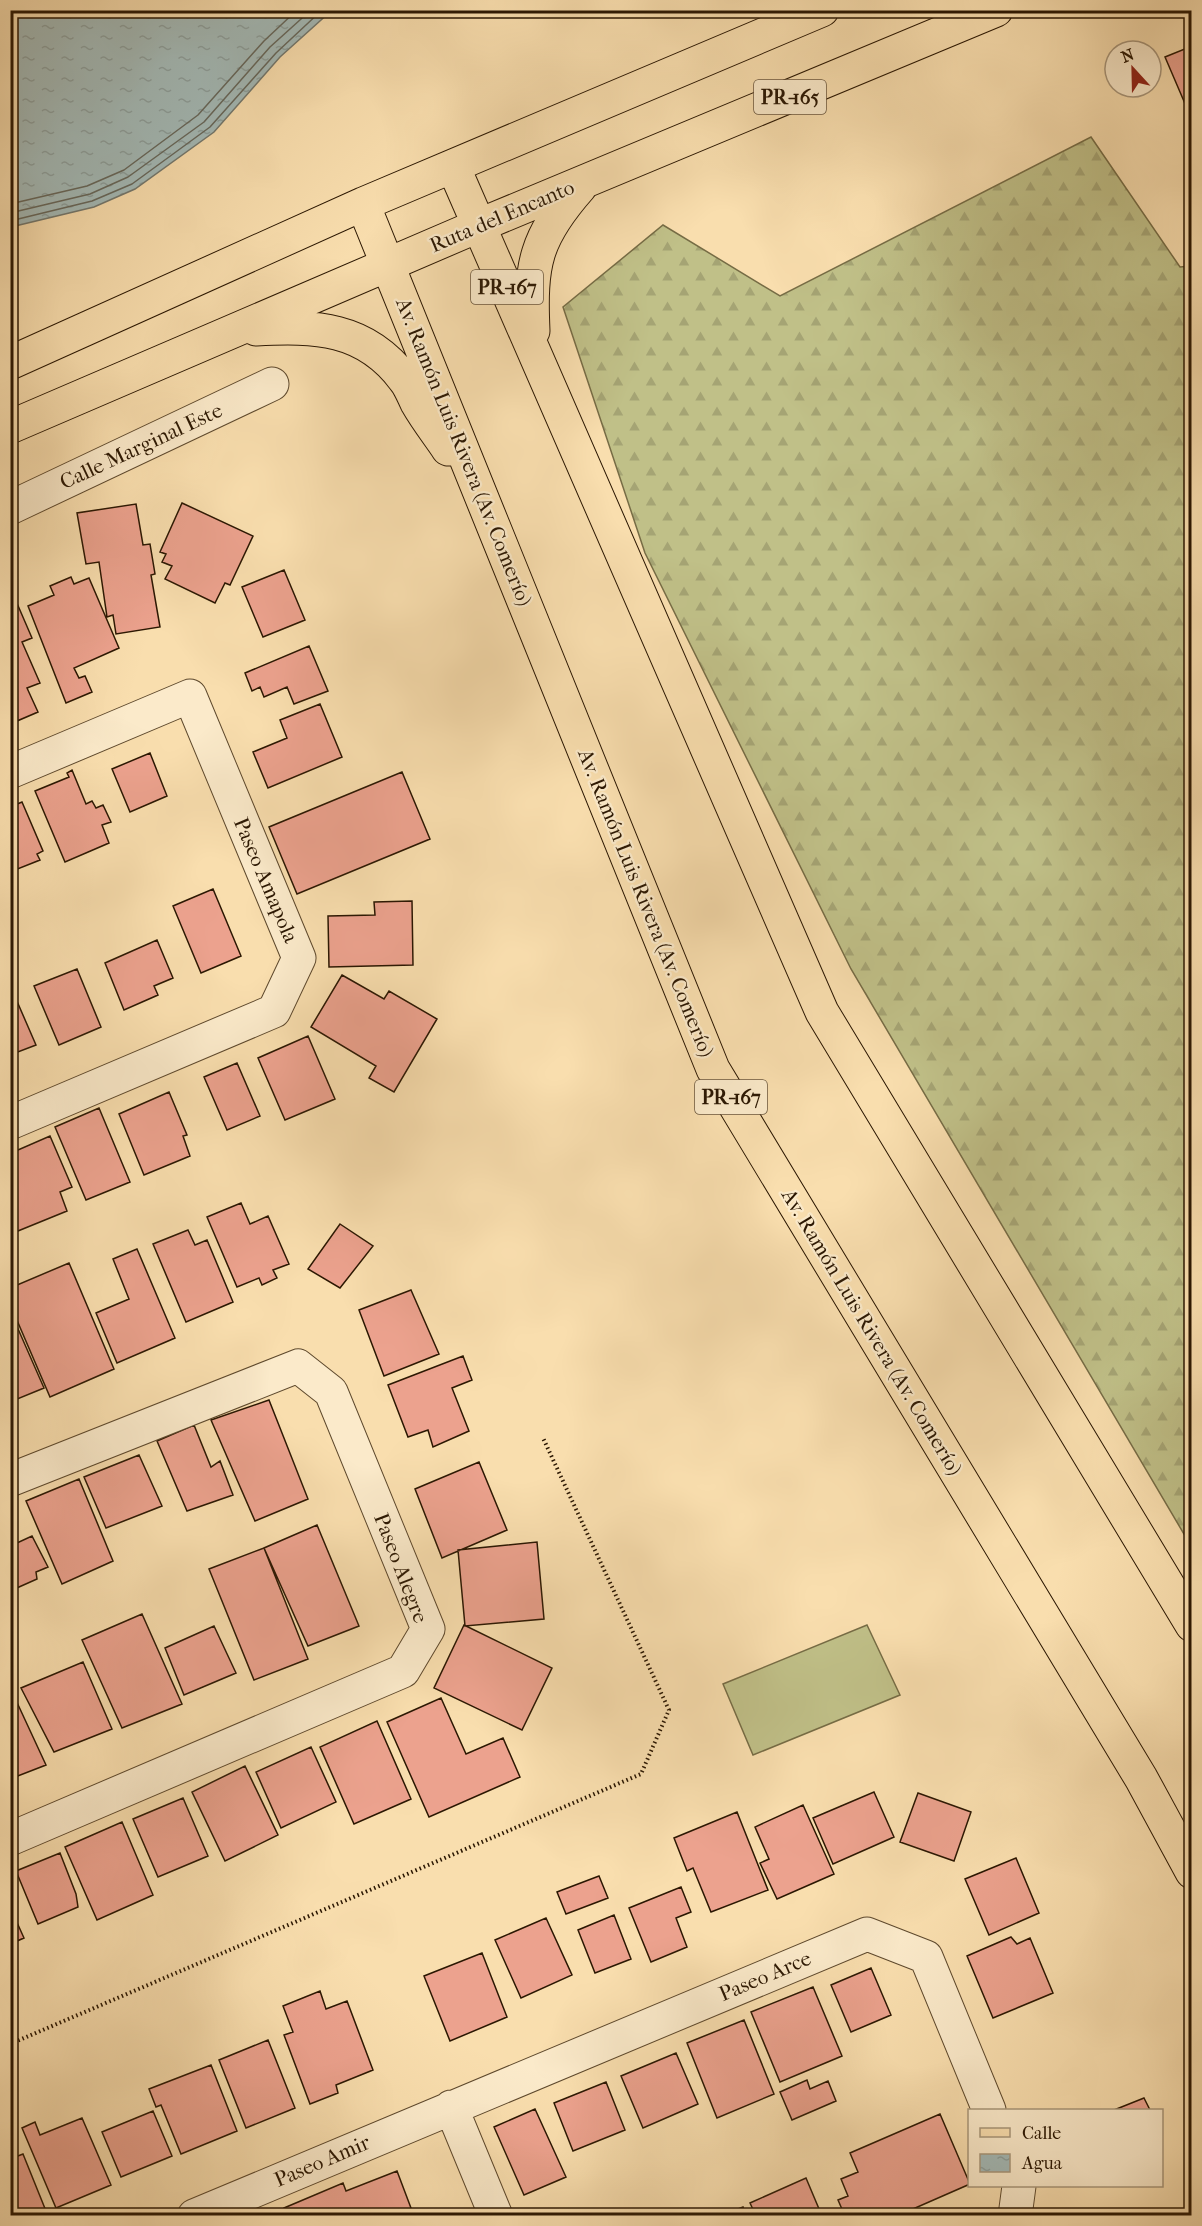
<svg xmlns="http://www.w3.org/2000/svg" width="1202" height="2226" font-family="'IM FELL French Canon',serif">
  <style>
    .grass { fill: #c0c088; stroke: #766c45; stroke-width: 1.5 }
    .forest { fill: url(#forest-firs); stroke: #766c45; stroke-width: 1.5 }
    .water { fill: url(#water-ripples); stroke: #73786e; stroke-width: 1.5 }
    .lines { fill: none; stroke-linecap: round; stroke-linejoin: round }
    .shore { stroke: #67685c; stroke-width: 1.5 }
    .building { fill: #eca28e; stroke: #2b1702; stroke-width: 1.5 }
    .minor-casing { stroke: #5e492d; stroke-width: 35 }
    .major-casing { stroke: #2b1702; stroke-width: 35 }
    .path { stroke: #2b1702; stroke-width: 4; stroke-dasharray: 1.5 3; stroke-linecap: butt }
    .minor { stroke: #fbeaca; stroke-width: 33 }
    .major { stroke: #f9deae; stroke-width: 33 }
    .labels { text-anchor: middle; stroke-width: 4.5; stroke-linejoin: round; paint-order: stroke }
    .shield { fill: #fbeaca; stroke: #69563e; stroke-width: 1.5 }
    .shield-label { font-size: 20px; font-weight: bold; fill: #2b1702 }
    .street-label { font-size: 21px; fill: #2b1702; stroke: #fbeaca }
  </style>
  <defs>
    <pattern id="forest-firs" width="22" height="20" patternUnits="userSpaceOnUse" patternTransform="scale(1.5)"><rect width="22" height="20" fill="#c0c088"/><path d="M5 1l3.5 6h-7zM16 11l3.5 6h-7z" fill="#a5a474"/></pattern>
    <pattern id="water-ripples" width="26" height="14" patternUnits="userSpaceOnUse" patternTransform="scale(1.5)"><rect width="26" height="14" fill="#a3b9b6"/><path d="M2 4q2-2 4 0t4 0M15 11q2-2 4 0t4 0" fill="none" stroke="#8c9e9b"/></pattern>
  </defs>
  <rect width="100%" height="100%" fill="#f9deae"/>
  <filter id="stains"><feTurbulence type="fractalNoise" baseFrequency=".00333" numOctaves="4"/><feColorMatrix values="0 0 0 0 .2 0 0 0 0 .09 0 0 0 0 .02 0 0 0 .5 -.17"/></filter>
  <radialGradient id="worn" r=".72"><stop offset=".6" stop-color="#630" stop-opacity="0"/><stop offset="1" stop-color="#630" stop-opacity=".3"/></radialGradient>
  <path class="grass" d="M 867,1625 L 900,1695 L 753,1755 L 723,1684 Z"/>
  <path class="forest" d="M 1091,137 L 1180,267 L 1191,266 L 1191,1546 L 851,969 L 645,553 L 563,307 L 663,225 L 780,296 Z"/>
  <path class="water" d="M 10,11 L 11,10 L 331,11 L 280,57 L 214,132 L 135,189 L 94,207 L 11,227 Z"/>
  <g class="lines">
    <path class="shore" d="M 10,204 L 87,186 L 124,170 L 198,115 L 264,41 L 297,10
      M 10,213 L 90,194 L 128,177 L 204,122 L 270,47 L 311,10
      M 10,221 L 92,201 L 132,184 L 210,127 L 276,53 L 322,10"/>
  </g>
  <path class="building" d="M 1192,46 L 1192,120 L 1165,57 Z
    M 182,503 L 253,536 L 230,585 L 225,583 L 215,603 L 165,579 L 172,566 L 162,562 L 166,554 L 160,552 Z
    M 136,504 L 143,545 L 150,544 L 155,574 L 151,575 L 160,627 L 116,634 L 113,615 L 107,617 L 99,562 L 86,564 L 77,513 Z
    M 284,570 L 305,620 L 263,637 L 242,587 Z
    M 71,577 L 74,584 L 89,578 L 119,648 L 74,668 L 79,678 L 85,676 L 92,692 L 66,703 L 28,606 L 54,595 L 50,586 Z
    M 16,601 L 32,638 L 22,642 L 40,683 L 27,688 L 38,712 L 10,724 L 10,603 Z
    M 309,646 L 328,691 L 294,704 L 287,687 L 264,697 L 260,687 L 252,691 L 245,673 Z
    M 320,704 L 342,757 L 268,788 L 253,752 L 287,738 L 280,720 Z
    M 150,753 L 167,796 L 130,812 L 112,769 Z
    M 72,770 L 86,804 L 92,801 L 96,808 L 103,805 L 111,822 L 102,825 L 109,843 L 65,862 L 35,791 L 69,777 L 67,773 Z
    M 402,772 L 430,839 L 297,894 L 269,827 Z
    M 22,802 L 43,851 L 37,854 L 40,860 L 10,872 L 10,807 Z
    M 213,889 L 241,956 L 201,973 L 173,906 Z
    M 412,901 L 413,965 L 329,967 L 328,916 L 375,915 L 374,902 Z
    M 157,940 L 173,978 L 154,986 L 158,995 L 124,1010 L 105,963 Z
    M 77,969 L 101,1027 L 59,1045 L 34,986 Z
    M 342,975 L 384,999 L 389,991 L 437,1019 L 394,1092 L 369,1078 L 376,1066 L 311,1027 Z
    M 16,999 L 36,1045 L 10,1055 L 10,1001 Z
    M 308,1036 L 335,1099 L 285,1120 L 258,1058 Z
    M 237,1063 L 260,1116 L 227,1130 L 204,1077 Z
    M 169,1092 L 187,1135 L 183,1136 L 190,1156 L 144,1175 L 119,1114 Z
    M 99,1108 L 130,1182 L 86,1200 L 55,1127 Z
    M 50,1136 L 72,1187 L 60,1192 L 67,1211 L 13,1233 L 10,1228 L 10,1146 L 15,1144 L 18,1150 Z
    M 241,1203 L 250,1224 L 268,1216 L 289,1264 L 273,1270 L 277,1278 L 262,1285 L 259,1278 L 237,1287 L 207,1217 Z
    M 340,1224 L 373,1246 L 340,1288 L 308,1269 Z
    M 188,1230 L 195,1245 L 207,1240 L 233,1302 L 186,1322 L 153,1244 Z
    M 10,1237 L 16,1250 L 10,1253 Z
    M 137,1249 L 175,1338 L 117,1363 L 96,1313 L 129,1299 L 113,1259 Z
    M 69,1263 L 114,1369 L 50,1397 L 10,1304 L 10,1288 Z
    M 411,1290 L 439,1354 L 384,1376 L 359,1310 Z
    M 15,1322 L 44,1388 L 10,1402 L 10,1324 Z
    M 463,1356 L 472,1380 L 452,1388 L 469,1431 L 433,1447 L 428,1430 L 408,1437 L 388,1385 Z
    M 269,1400 L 308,1499 L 255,1521 L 211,1420 Z
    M 194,1425 L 211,1467 L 220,1461 L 233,1495 L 187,1511 L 157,1441 Z
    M 139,1455 L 162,1506 L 106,1528 L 84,1477 Z
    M 479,1462 L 507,1530 L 442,1558 L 415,1489 Z
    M 79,1479 L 113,1561 L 62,1584 L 26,1501 Z
    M 317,1525 L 359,1626 L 308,1646 L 264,1548 Z
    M 10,1529 L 17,1543 L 32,1536 L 48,1567 L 36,1572 L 37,1579 L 10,1591 Z
    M 537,1542 L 544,1619 L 465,1626 L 458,1550 Z
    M 264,1548 L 308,1659 L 254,1680 L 209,1569 Z
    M 142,1614 L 182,1704 L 122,1728 L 82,1640 Z
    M 464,1625 L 552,1668 L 522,1730 L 434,1688 Z
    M 214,1626 L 236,1673 L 184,1695 L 165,1648 Z
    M 83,1662 L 112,1729 L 54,1752 L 21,1688 Z
    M 14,1696 L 46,1765 L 10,1779 L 10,1697 Z
    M 441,1698 L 466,1754 L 503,1738 L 520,1777 L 429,1817 L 387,1722 Z
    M 377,1721 L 411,1799 L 354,1824 L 320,1747 Z
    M 311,1747 L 336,1802 L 281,1828 L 256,1772 Z
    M 245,1766 L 278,1835 L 225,1861 L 192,1792 Z
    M 874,1792 L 894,1837 L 833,1864 L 813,1818 Z
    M 918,1793 L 971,1812 L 954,1861 L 900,1842 Z
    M 183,1798 L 208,1856 L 158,1877 L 133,1819 Z
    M 803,1805 L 834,1874 L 777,1899 L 760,1863 L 769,1859 L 755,1827 Z
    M 737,1812 L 768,1890 L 711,1912 L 693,1868 L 687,1871 L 674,1838 Z
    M 122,1822 L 153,1895 L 97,1920 L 65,1847 Z
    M 60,1853 L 76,1894 L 78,1907 L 38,1924 L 16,1871 Z
    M 1016,1858 L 1039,1913 L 989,1935 L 965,1879 Z
    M 599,1876 L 608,1898 L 566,1914 L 557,1892 Z
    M 681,1887 L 691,1912 L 676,1918 L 687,1947 L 651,1962 L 629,1908 Z
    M 10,1907 L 24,1938 L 10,1944 Z
    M 614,1915 L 631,1959 L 595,1973 L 578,1930 Z
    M 546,1918 L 572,1975 L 521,1998 L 495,1940 Z
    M 1011,1937 L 1017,1944 L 1030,1938 L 1053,1993 L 993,2018 L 967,1956 Z
    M 482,1953 L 507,2017 L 450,2041 L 424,1976 Z
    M 871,1968 L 891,2015 L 851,2032 L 831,1985 Z
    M 813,1987 L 842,2056 L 780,2082 L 751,2012 Z
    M 320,1991 L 326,2009 L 347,2001 L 373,2070 L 336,2085 L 338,2093 L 310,2104 L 284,2035 L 293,2032 L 283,2006 Z
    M 744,2020 L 774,2094 L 717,2118 L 687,2043 Z
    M 268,2040 L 295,2108 L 246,2128 L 219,2060 Z
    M 676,2053 L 698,2104 L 643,2128 L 621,2076 Z
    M 211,2065 L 237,2131 L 181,2154 L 161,2105 L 156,2107 L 149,2089 Z
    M 807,2080 L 810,2089 L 828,2081 L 836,2101 L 792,2120 L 780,2092 Z
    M 606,2082 L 625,2130 L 573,2151 L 554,2103 Z
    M 1144,2098 L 1150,2110 L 1114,2110 Z
    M 535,2109 L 566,2177 L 524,2195 L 494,2127 Z
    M 153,2111 L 172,2156 L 121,2177 L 102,2132 Z
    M 940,2114 L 970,2184 L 897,2216 L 845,2216 L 838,2200 L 848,2196 L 841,2179 L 858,2172 L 850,2153 Z
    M 82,2118 L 111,2185 L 56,2208 L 22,2128 L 35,2122 L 40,2135 Z
    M 23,2154 L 48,2216 L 10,2216 L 10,2159 Z
    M 397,2171 L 414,2216 L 287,2216 L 284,2208 L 343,2183 L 346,2191 Z
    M 806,2178 L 822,2216 L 756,2216 L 750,2203 Z
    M 743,2207 L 746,2216 L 720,2216 Z"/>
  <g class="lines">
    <g class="minor-casing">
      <path id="minor" d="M 10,508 L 272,384
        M 10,772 L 190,696 L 299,958 L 274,1011 L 10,1123
        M 10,1480 L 298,1366 L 331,1392 L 428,1629 L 403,1671 L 10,1839
        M 451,2107 L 496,2216
        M 194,2216 L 867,1934 L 926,1957 L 989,2110
        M 1015,2216 L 1019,2186"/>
    </g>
    <g class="major-casing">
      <path id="major" d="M 453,166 L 822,1012 L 1192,1625
        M 363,204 L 713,1069 L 1141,1778 L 1192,1872
        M 256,329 C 315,326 365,327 404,379 C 410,386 413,395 417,403 C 426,419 438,434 448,449
        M 533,331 C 530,264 535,238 580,187
        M 10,363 L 363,204 L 822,10
        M 10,427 L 480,225 L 996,10"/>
    </g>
    <path class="path" d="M 10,2044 L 641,1774 L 669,1710 L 543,1438"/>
    <use href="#minor" class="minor"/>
    <use href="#major" class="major"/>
  </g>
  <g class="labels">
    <g class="shield">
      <rect x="754" y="80" width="72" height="34" rx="4.5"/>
      <rect x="471" y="270" width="72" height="34" rx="4.5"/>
      <rect x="695" y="1080" width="72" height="34" rx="4.5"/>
    </g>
    <g class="shield-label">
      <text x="790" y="104">PR-165</text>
      <text x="507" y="294">PR-167</text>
      <text x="731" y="1104">PR-167</text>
    </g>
    <g class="street-label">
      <text transform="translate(502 216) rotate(-23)" y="7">Ruta del Encanto</text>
      <text transform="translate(141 446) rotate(-25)" y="7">Calle Marginal Este</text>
      <text transform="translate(464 452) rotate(68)" y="7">Av. Ramón Luis Rivera (Av. Comerío)</text>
      <text transform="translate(266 880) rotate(67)" y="7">Paseo Amapola</text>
      <text transform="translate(646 903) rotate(68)" y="7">Av. Ramón Luis Rivera (Av. Comerío)</text>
      <text transform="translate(872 1332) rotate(59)" y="7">Av. Ramón Luis Rivera (Av. Comerío)</text>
      <text transform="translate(401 1568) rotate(69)" y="7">Paseo Alegre</text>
      <text transform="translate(765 1976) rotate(-23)" y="7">Paseo Arce</text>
      <text transform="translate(322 2161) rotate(-23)" y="7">Paseo Amir</text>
    </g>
  </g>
  <rect width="1202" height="2226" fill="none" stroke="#f9deae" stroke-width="36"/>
  <rect x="12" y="12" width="1178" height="2202" fill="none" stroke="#2b1702" stroke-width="3"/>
  <rect x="18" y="18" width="1166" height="2190" fill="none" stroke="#2b1702" stroke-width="1.5"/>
  <rect x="968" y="2109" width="195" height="78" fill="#fbeaca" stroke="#a8967a" stroke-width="1.5"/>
  <rect x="980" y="2128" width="30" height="9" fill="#f9deae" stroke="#a8967a" stroke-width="1.5"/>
  <text x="1022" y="2139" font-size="18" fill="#2b1702">Calle</text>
  <rect x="980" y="2154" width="30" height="18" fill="url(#water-ripples)" stroke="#a8967a" stroke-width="1.5"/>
  <text x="1022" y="2169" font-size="18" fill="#2b1702">Agua</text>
  <g transform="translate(1133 69) rotate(338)"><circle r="28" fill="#fbeaca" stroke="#a8967a" stroke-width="1.5"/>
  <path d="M0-4.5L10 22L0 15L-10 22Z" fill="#8f2418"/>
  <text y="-9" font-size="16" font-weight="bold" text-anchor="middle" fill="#2b1702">N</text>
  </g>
  <rect width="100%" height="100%" filter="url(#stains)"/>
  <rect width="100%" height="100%" fill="url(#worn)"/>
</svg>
